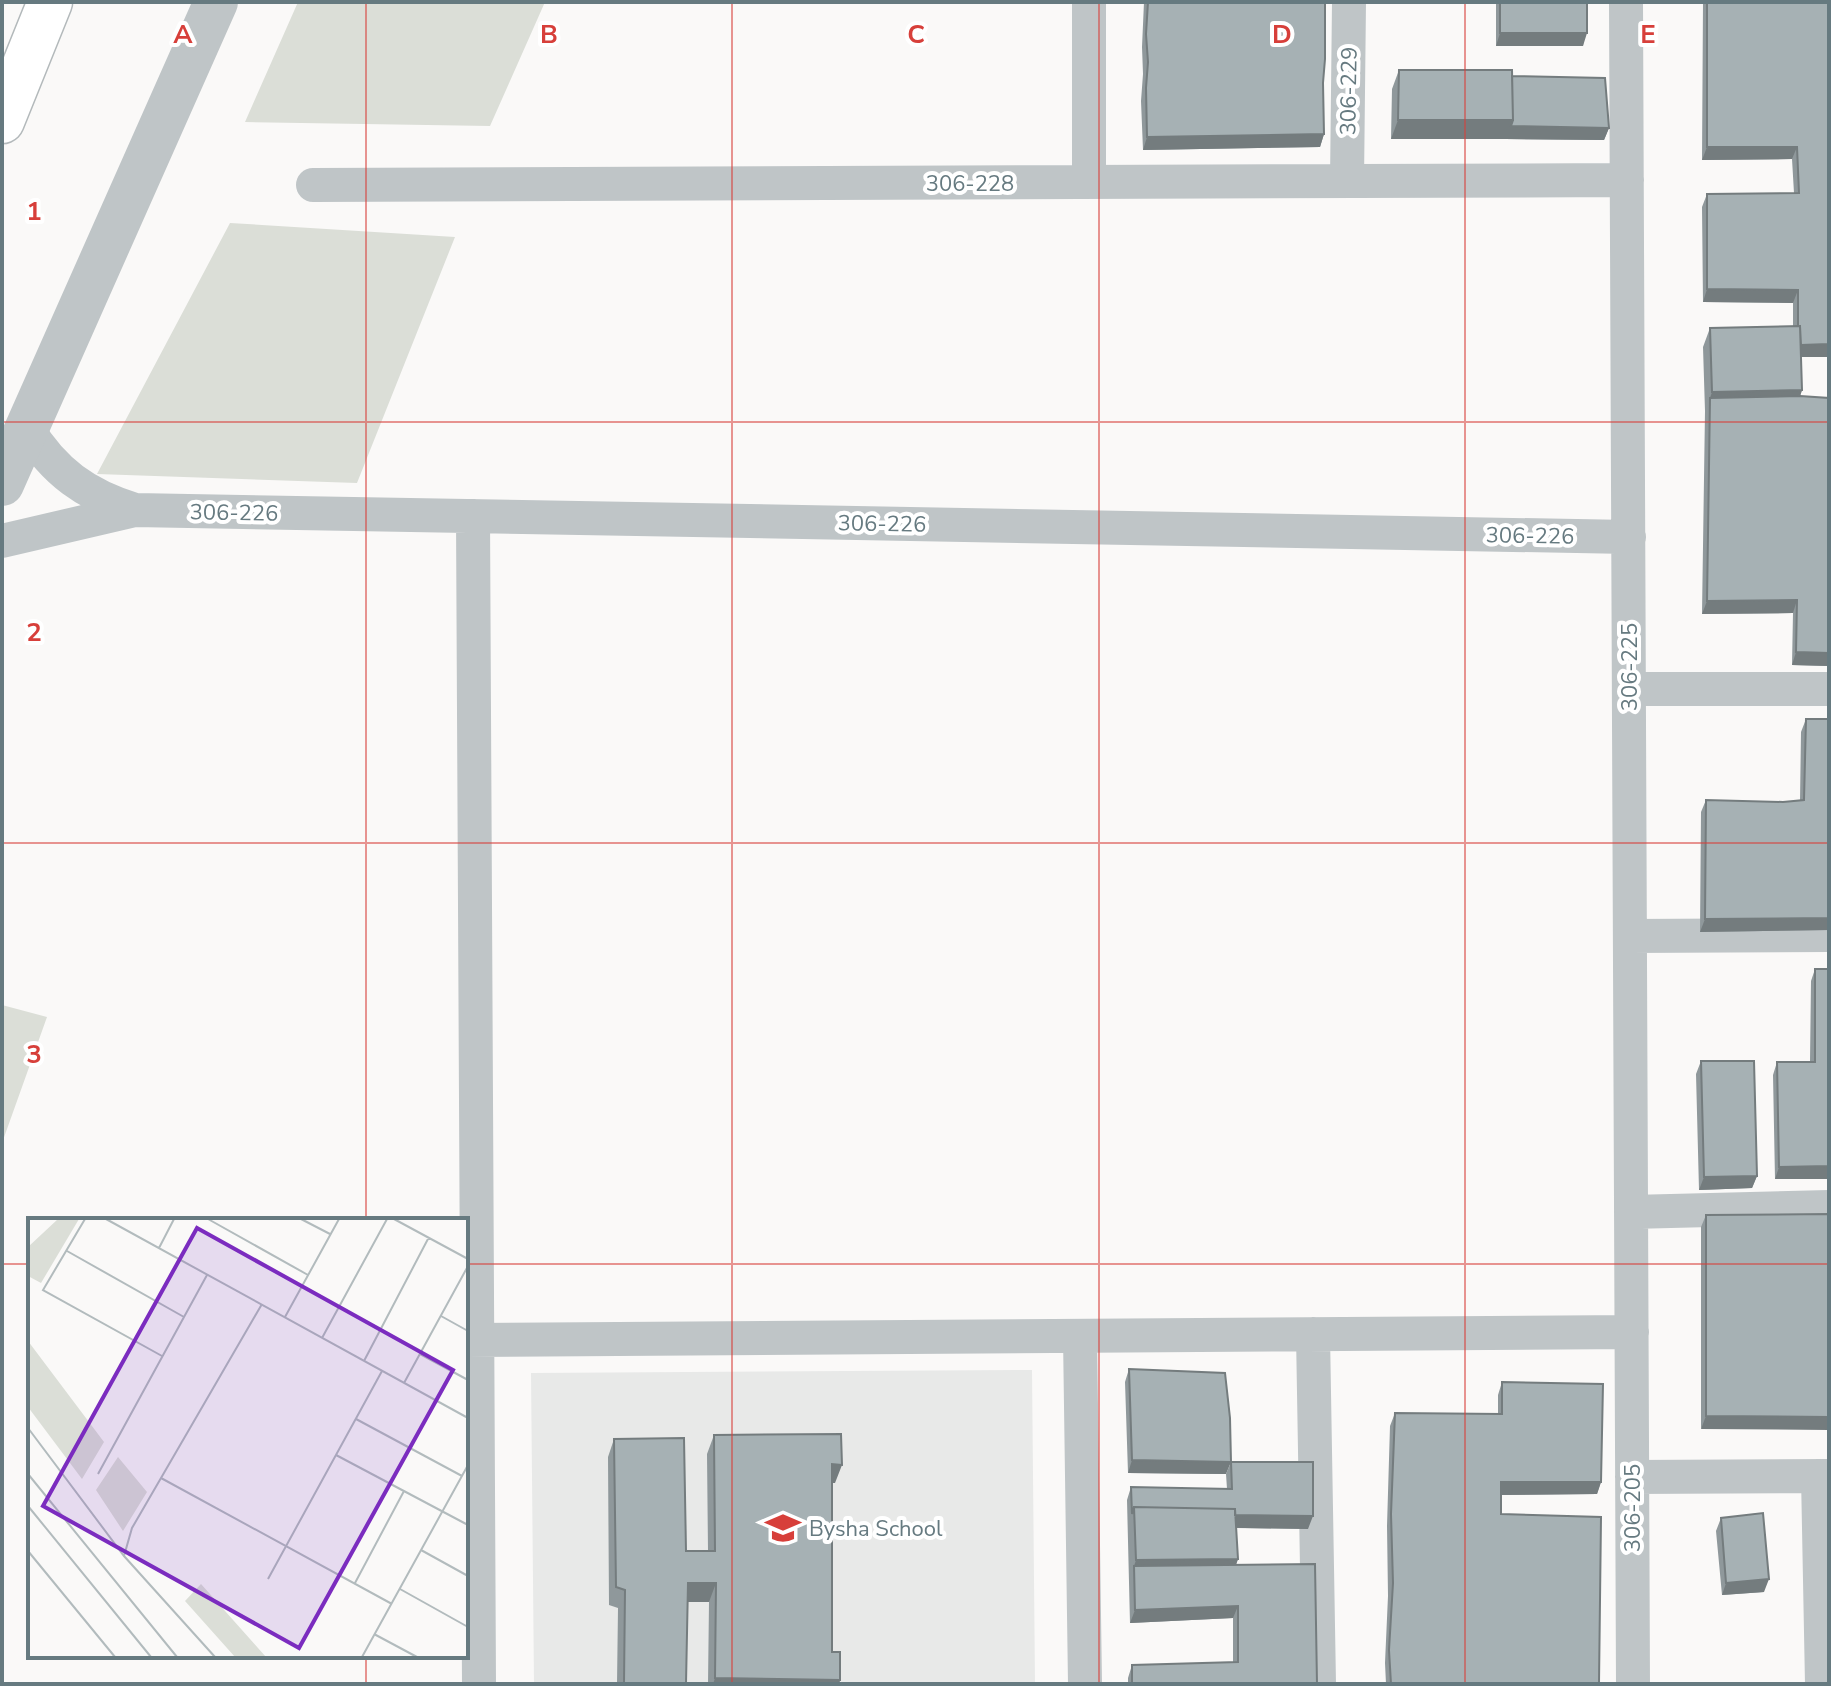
<svg xmlns="http://www.w3.org/2000/svg" width="1831" height="1686" font-family="'Nunito Sans',sans-serif">
  <style>
    .built { fill: #e8e9e8 }
    .green { fill: #dbded7 }
    .lines { fill: none; stroke-linecap: round; stroke-linejoin: round }
    .motorway-casing { stroke: #b3b9bb; stroke-width: 47 }
    .minor { stroke: #bfc5c7; stroke-width: 34 }
    .tertiary { stroke: #bfc5c7; stroke-width: 44 }
    .motorway { stroke: #fff; stroke-width: 44 }
    .wall { fill: #8f989b }
    .shaded-wall { fill: #747c7e }
    .building { fill: #a6b1b4; stroke: #747c7e; stroke-width: 2 }
    .grid { fill: none; stroke: #d73f3a; stroke-width: 2; stroke-opacity: 0.55 }
    .labels { text-anchor: middle; stroke-width: 8; stroke-linejoin: round; paint-order: stroke }
    .street-label { font-size: 22px; fill: #667a80; stroke: #fff }
    .poi-label { font-size: 22px; fill: #667a80; stroke: #fff; text-anchor: start }
    .inset-road { fill: none; stroke: #b2bbbd; stroke-width: 2 }
    .view { fill: #7b2cbf; fill-opacity: 0.15; stroke: #7b2cbf; stroke-width: 4 }
    .inset-edge { fill: none; stroke: #667a80; stroke-width: 4 }
    .grid-label { font-size: 26px; text-anchor: middle; font-weight: bold; fill: #d73f3a; stroke: #fff; stroke-width: 8; stroke-linejoin: round; paint-order: stroke }
  </style>
  <rect width="100%" height="100%" fill="#faf9f8"/>
  <path class="built" d="M 1032,1370 L 1035,1684 L 534,1684 L 531,1373 Z"/>
  <path class="green" d="M 298,2 L 545,2 L 490,126 L 245,122 Z
    M 230,223 L 455,237 L 357,483 L 97,474 Z
    M 2,1005 L 47,1017 L 2,1143 Z"/>
  <g class="lines">
    <g class="motorway-casing">
      <path id="motorway" d="M 2,121 L 50,2"/>
    </g>
    <path class="minor" d="M 1626,2 L 1633,1684
      M 1347,181 L 1349,2
      M 1089,182 L 1089,2
      M 313,185 L 1627,180
      M 27,428 C 54,472 86,495 135,510
      M 473,516 L 479,1684
      M 2,541 L 135,510 L 1629,537
      M 1629,689 L 1829,689
      M 1630,936 L 1829,935
      M 1631,1212 L 1829,1207
      M 1313,1334 L 1319,1684
      M 1080,1336 L 1085,1684
      M 466,1340 L 1632,1332
      M 1818,1476 L 1822,1684
      M 1632,1477 L 1829,1476"/>
    <path class="tertiary" d="M 2,484 L 216,2"/>
    <use href="#motorway" class="motorway"/>
  </g>
  <path class="wall" d="M 1144,2 L 1325,2 L 1323,83 L 1324,134 L 1320,147 L 1143,150 L 1141,101 L 1143,74 L 1142,47 Z
    M 1496,2 L 1587,2 L 1583,46 L 1496,46 Z
    M 1703,2 L 1829,2 L 1829,357 L 1801,357 L 1802,390 L 1800,396 L 1829,398 L 1829,666 L 1792,665 L 1793,613 L 1702,614 L 1705,411 L 1703,347 L 1710,328 L 1793,326 L 1793,303 L 1703,302 L 1702,207 L 1707,194 L 1794,193 L 1792,159 L 1702,160 Z
    M 1399,70 L 1512,76 L 1609,128 L 1604,140 L 1506,139 L 1391,139 L 1392,89 Z
    M 1806,719 L 1829,930 L 1700,932 L 1701,812 L 1706,800 L 1783,802 L 1800,801 L 1801,732 Z
    M 1815,969 L 1829,969 L 1829,1179 L 1775,1179 L 1773,1075 L 1777,1062 L 1810,1062 L 1811,981 Z
    M 1701,1061 L 1757,1176 L 1752,1188 L 1699,1190 L 1696,1074 Z
    M 1829,1214 L 1701,1429 L 1701,1227 L 1706,1215 Z
    M 1129,1369 L 1226,1474 L 1128,1473 L 1125,1382 Z
    M 1502,1382 L 1601,1482 L 1597,1494 L 1501,1495 L 1501,1514 L 1599,1684 L 1386,1684 L 1385,1663 L 1388,1596 L 1387,1526 L 1390,1426 L 1395,1413 L 1498,1414 L 1498,1395 Z
    M 714,1435 L 835,1483 L 832,1483 L 832,1652 L 840,1680 L 839,1684 L 708,1684 L 709,1602 L 687,1602 L 686,1684 L 617,1684 L 618,1608 L 609,1605 L 608,1457 L 614,1439 L 686,1551 L 708,1551 L 707,1454 Z
    M 1231,1462 L 1308,1529 L 1236,1528 L 1238,1559 L 1236,1565 L 1317,1684 L 1128,1684 L 1128,1678 L 1132,1665 L 1233,1662 L 1233,1618 L 1130,1623 L 1127,1500 L 1131,1487 L 1227,1489 L 1226,1474 Z
    M 1721,1518 L 1764,1592 L 1722,1595 L 1716,1531 Z"/>
  <path class="shaded-wall" d="M 1500,33 L 1587,33 L 1583,46 L 1496,46 Z
    M 1398,120 L 1513,120 L 1609,128 L 1604,140 L 1506,139 L 1391,139 Z
    M 1324,134 L 1320,147 L 1143,150 L 1147,137 Z
    M 1707,147 L 1797,147 L 1792,159 L 1702,160 Z
    M 1707,289 L 1798,290 L 1793,303 L 1703,302 Z
    M 1829,344 L 1829,357 L 1793,357 L 1798,345 Z
    M 1802,390 L 1796,409 L 1710,398 L 1712,392 Z
    M 1797,600 L 1793,613 L 1702,614 L 1707,601 Z
    M 1796,652 L 1829,653 L 1829,666 L 1792,665 Z
    M 1829,918 L 1829,930 L 1700,932 L 1705,919 Z
    M 1829,1166 L 1829,1179 L 1775,1179 L 1779,1167 Z
    M 1757,1176 L 1752,1188 L 1699,1190 L 1704,1177 Z
    M 1706,1416 L 1829,1417 L 1829,1430 L 1701,1429 Z
    M 1132,1460 L 1231,1462 L 1226,1474 L 1128,1473 Z
    M 832,1464 L 842,1465 L 835,1483 L 825,1483 Z
    M 1501,1482 L 1601,1482 L 1597,1494 L 1496,1495 Z
    M 1134,1514 L 1313,1516 L 1308,1529 L 1135,1526 Z
    M 1238,1559 L 1231,1578 L 1134,1566 L 1136,1560 Z
    M 1769,1579 L 1764,1592 L 1722,1595 L 1726,1583 Z
    M 688,1583 L 716,1583 L 709,1602 L 681,1602 Z
    M 1238,1606 L 1233,1618 L 1130,1623 L 1135,1610 Z
    M 715,1678 L 840,1680 L 839,1684 L 713,1684 Z"/>
  <path class="building" d="M 1148,2 L 1325,2 L 1325,59 L 1323,83 L 1324,134 L 1147,137 L 1146,88 L 1148,62 L 1146,34 Z
    M 1500,2 L 1587,2 L 1587,33 L 1500,33 Z
    M 1707,2 L 1829,2 L 1829,344 L 1801,345 L 1800,326 L 1798,326 L 1798,290 L 1707,289 L 1707,194 L 1799,193 L 1797,147 L 1707,147 Z
    M 1399,70 L 1512,70 L 1513,120 L 1398,120 Z
    M 1512,76 L 1605,78 L 1609,128 L 1511,126 L 1513,120 Z
    M 1800,326 L 1802,390 L 1712,392 L 1710,328 Z
    M 1800,396 L 1829,398 L 1829,653 L 1796,652 L 1797,600 L 1707,601 L 1710,398 Z
    M 1806,719 L 1829,719 L 1829,918 L 1705,919 L 1706,800 L 1783,802 L 1804,800 Z
    M 1815,969 L 1829,969 L 1829,1166 L 1779,1167 L 1777,1062 L 1815,1062 Z
    M 1701,1061 L 1754,1061 L 1757,1176 L 1704,1177 Z
    M 1829,1214 L 1829,1417 L 1706,1416 L 1706,1215 Z
    M 1129,1369 L 1225,1373 L 1230,1418 L 1231,1462 L 1132,1460 Z
    M 1502,1382 L 1603,1384 L 1601,1482 L 1501,1482 L 1501,1514 L 1601,1517 L 1599,1684 L 1391,1684 L 1389,1650 L 1393,1583 L 1391,1514 L 1395,1413 L 1502,1414 Z
    M 841,1434 L 842,1465 L 832,1464 L 832,1652 L 840,1652 L 840,1680 L 715,1678 L 716,1583 L 688,1583 L 686,1684 L 624,1684 L 625,1590 L 616,1587 L 614,1439 L 684,1438 L 686,1551 L 715,1551 L 714,1435 Z
    M 1231,1462 L 1313,1462 L 1313,1516 L 1235,1515 L 1235,1509 L 1134,1507 L 1132,1514 L 1131,1487 L 1232,1489 Z
    M 1134,1507 L 1235,1509 L 1238,1559 L 1136,1560 Z
    M 1763,1513 L 1769,1579 L 1726,1583 L 1721,1518 Z
    M 1315,1564 L 1317,1684 L 1132,1684 L 1132,1665 L 1238,1662 L 1238,1606 L 1135,1610 L 1134,1566 Z"/>
  <path class="grid" d="M 366,2 L 366,1220M 732,2 L 732,1684M 1099,2 L 1099,1684M 1465,2 L 1465,1684M 2,422 L 1829,422M 2,843 L 1829,843M 2,1264 L 30,1264M 466,1264 L 1829,1264M 366,1656 L 366,1684"/>
  <defs>
    <g id="school-bare" transform="scale(2.76)"><path d="M0-5L7-2L0 1L-7-2ZM-4 1L0 2.5L4 1V4Q0 6-4 4Z" fill="#d73f3a" stroke="#fff" stroke-width="2.5" paint-order="stroke"/></g>
  </defs>
  <g fill-rule="evenodd">
    <use href="#school-bare" x="783" y="1528"/>
  </g>
  <g class="labels">
    <g class="street-label">
      <text transform="translate(1348 91) rotate(-89)" y="8">306-229</text>
      <text x="970" y="191">306-228</text>
      <text transform="translate(234 512) rotate(1)" y="8">306-226</text>
      <text transform="translate(882 523) rotate(1)" y="8">306-226</text>
      <text transform="translate(1530 535) rotate(1)" y="8">306-226</text>
      <text transform="translate(1629 667) rotate(-90)" y="8">306-225</text>
      <text transform="translate(1632 1508) rotate(-90)" y="8">306-205</text>
    </g>
    <g class="poi-label">
      <text x="809" y="1536">Bysha School</text>
    </g>
  </g>
  <g transform="translate(28 1218)">
    <rect width="440" height="440" fill="#faf9f8"/>
    <path d="M 30,1 L 51,1 L 13,65 L 0,58 L 0,29 ZM 0,123 L 76,224 L 54,261 L 0,189 ZM 90,239 L 119,274 L 95,313 L 68,272 ZM 173,366 L 238,439 L 207,439 L 157,383 Z" fill="#dbded7"/>
    <path class="inset-road" d="M 57,1 L 15,72 L 134,138M 78,1 L 440,200M 180,1 L 280,57M 273,1 L 302,16M 366,1 L 440,41M 131,30 L 146,1M 39,33 L 156,99M 413,98 L 440,113M 257,99 L 311,1M 294,120 L 359,1M 392,136 L 440,162M 336,143 L 401,19M 376,165 L 440,48M 328,201 L 434,258M 0,210 L 96,338 L 187,439M 308,237 L 440,307M 0,256 L 149,439M 70,256 L 179,57M 133,260 L 364,386M 0,288 L 123,439M 393,332 L 440,358M 0,333 L 87,439M 96,338 L 104,310 L 234,86M 240,361 L 354,153M 327,365 L 376,273M 372,371 L 440,409M 346,416 L 389,439M 334,439 L 440,247"/>
    <path class="view" d="M 169,10 L 425,152 L 271,430 L 15,288 Z"/>
    <rect width="440" height="440" class="inset-edge"/>
  </g>
  <g class="grid-label">
    <text x="183" y="43">A</text>
    <text x="549" y="43">B</text>
    <text x="916" y="43">C</text>
    <text x="1282" y="43">D</text>
    <text x="1648" y="43">E</text>
    <text x="34" y="220">1</text>
    <text x="34" y="641">2</text>
    <text x="34" y="1063">3</text>
  </g>
  <rect width="1831" height="1686" fill="none" stroke="#667a80" stroke-width="8"/>
</svg>
